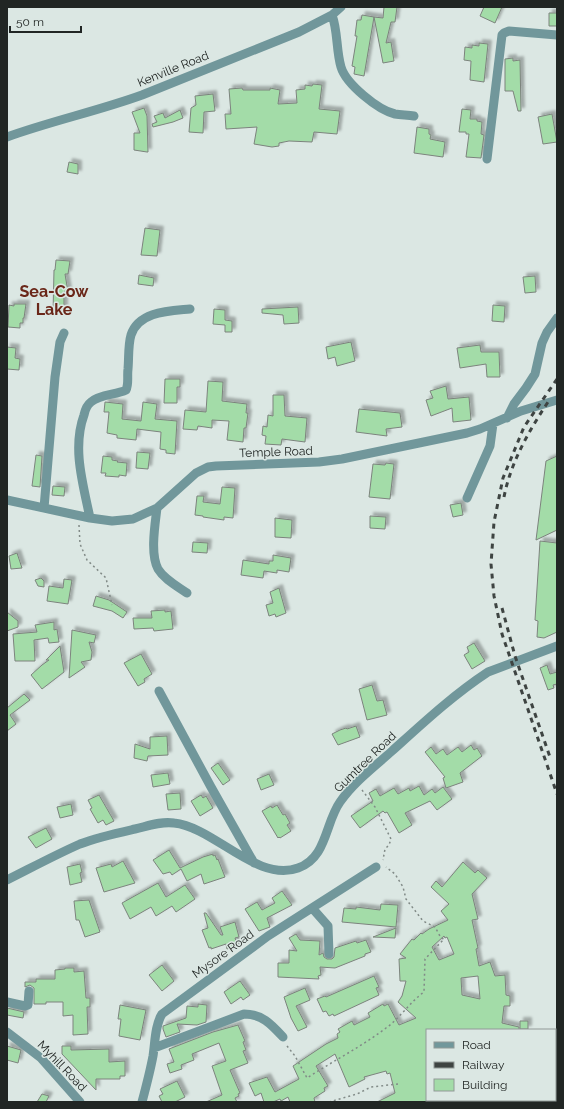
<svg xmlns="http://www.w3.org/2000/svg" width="564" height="1109" font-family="Raleway,sans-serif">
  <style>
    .building { fill: #a3dca8; stroke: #7c837d; fill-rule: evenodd; filter: url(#shadow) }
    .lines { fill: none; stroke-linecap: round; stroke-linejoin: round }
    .path { stroke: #818a87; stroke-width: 1.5; stroke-dasharray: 2 3; stroke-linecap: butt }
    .minor { stroke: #71979b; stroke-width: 9 }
    .rail { stroke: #3e4442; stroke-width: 3; stroke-dasharray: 5 5; stroke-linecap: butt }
    .labels { text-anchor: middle; stroke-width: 3; stroke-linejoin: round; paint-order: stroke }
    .street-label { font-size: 12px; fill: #212624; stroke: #dbe7e3 }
    .district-label { font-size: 16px; font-weight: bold; fill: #6a2719; stroke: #dbe7e3 }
  </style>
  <defs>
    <filter id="shadow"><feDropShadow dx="3.5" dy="-3.5" stdDeviation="1" flood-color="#0004"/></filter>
  </defs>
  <rect width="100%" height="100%" fill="#dbe7e3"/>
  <path class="building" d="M 384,7 L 397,7 L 395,22 L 391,22 L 386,43 L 391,42 L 394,61 L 383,63 L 374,17 L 383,18 Z
    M 484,7 L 502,7 L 495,23 L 480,16 Z
    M 549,13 L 557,13 L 557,26 L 549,26 Z
    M 362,15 L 374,17 L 364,76 L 354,74 L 355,67 L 352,66 L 357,36 L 355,36 L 357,20 L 361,20 Z
    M 479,43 L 488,44 L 484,82 L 470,80 L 471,61 L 464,60 L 465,47 L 472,48 L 472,45 L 479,46 Z
    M 513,58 L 513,61 L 520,60 L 521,111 L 518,111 L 513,91 L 505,91 L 505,59 Z
    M 313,84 L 322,85 L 319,109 L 340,111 L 337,134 L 314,132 L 312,142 L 289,141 L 279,143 L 279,146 L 272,147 L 254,144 L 257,127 L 226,129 L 225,114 L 231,114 L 229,89 L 242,88 L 243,90 L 270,90 L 270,88 L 280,90 L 278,104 L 297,103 L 296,90 L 305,89 L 305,85 L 312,86 Z
    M 213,94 L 215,111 L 204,112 L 203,133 L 189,132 L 191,108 L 196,105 L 195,96 Z
    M 144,108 L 147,116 L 148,152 L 147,152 L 134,150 L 134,133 L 140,133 L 132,112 Z
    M 462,109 L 471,110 L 470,119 L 477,119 L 477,121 L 482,122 L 481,134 L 484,135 L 481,158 L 466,157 L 469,134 L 466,134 L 466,132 L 459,132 Z
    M 180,110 L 183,118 L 173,122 L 153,127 L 152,124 L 157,122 L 154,116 L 163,113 L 165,118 Z
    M 552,114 L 557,142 L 543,144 L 538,117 Z
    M 417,127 L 429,129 L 429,134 L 431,135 L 430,139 L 445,142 L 443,157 L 414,153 Z
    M 69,162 L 78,164 L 78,174 L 67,172 Z
    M 145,228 L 160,230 L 157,256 L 141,255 Z
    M 56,260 L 70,261 L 68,274 L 65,274 L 68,292 L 64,292 L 64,313 L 53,313 L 54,270 L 55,270 Z
    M 139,275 L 154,278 L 153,286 L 138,284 Z
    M 535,276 L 536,292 L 525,293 L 523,277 Z
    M 14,304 L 26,304 L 24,318 L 23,318 L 23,323 L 20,323 L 20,328 L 8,327 L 9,305 L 14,306 Z
    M 493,305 L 505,306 L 504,322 L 492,321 Z
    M 298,307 L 299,323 L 284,324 L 283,315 L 262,313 L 262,309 Z
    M 214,309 L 225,310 L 225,320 L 232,321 L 232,332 L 225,332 L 225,325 L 213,324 Z
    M 351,342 L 355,361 L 337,366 L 335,357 L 328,359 L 326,347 Z
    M 480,345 L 481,352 L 499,352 L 500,377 L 487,377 L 486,364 L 460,368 L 457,348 Z
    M 7,347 L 16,348 L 15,358 L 20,359 L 19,370 L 7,369 Z
    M 165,379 L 180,379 L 180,387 L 177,387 L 177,403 L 164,403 Z
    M 208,381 L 223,382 L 222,401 L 247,404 L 246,413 L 248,413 L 246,428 L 244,428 L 243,442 L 227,440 L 229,421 L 212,420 L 212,428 L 198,426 L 197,430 L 183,429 L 185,410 L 206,412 Z
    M 446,386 L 448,399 L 469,397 L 471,420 L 453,422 L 452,408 L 431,416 L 426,400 L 433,398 L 430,391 Z
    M 273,395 L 284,395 L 285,416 L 307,418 L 305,442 L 282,439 L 281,445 L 265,444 L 266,436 L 262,435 L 263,426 L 267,427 L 268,415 L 273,416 Z
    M 105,402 L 123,404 L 122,419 L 141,421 L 143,402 L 157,404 L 155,419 L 177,421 L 175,454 L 166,453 L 166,450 L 160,449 L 161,432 L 137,429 L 136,440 L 117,438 L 117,435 L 107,433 L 109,412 L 104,412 Z
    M 359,409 L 400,413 L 402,427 L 386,429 L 387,436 L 356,432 Z
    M 137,452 L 150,453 L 148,469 L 136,468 Z
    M 36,455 L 42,456 L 40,487 L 32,486 Z
    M 103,456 L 112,457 L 112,460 L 118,461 L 117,462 L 127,463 L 126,476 L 119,475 L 119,477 L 105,476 L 106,473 L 101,473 Z
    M 557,456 L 557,530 L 536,540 L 546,461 Z
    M 386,463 L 394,464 L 390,499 L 369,497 L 373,464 L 385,465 Z
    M 53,486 L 65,487 L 64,496 L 52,495 Z
    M 222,487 L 235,488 L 233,518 L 224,517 L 224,520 L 203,517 L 203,516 L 195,515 L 197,496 L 204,496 L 203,502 L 220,504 Z
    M 461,503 L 463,515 L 453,517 L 450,505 Z
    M 370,516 L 386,517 L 385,529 L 370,528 Z
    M 275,518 L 292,520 L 291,538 L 275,537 Z
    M 540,541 L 557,543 L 557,632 L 544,638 L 537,637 L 538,621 L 535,620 Z
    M 193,542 L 208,543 L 207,553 L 192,552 Z
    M 17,553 L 22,568 L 11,569 L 9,556 Z
    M 273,555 L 291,558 L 289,572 L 277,570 L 277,573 L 264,571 L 263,578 L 241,575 L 243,560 L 269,564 L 269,561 L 273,561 Z
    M 41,578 L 44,581 L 44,587 L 38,586 L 35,580 Z
    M 64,579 L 72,580 L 68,604 L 47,601 L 49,586 L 63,588 Z
    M 279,588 L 286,613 L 276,617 L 275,614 L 269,616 L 266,605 L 273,603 L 270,592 Z
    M 96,596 L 109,600 L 127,612 L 123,618 L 112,611 L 93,606 Z
    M 165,610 L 165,612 L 171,611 L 173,629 L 154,631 L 153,628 L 134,629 L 133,618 L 152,618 L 151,611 Z
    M 7,612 L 18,621 L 18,627 L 7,631 Z
    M 54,622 L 54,630 L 57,629 L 59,642 L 49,643 L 48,638 L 34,640 L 35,661 L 15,661 L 13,634 L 37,632 L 35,625 Z
    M 72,630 L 96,635 L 94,643 L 89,642 L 92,652 L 91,660 L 81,662 L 85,667 L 69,678 Z
    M 474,643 L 485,661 L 472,669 L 464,655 L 469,652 L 467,647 Z
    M 60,646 L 64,672 L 42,689 L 31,675 L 42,665 L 49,660 L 46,660 Z
    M 141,654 L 152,674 L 144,679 L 145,682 L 138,686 L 124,663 Z
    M 547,665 L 550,674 L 557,672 L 557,684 L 553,685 L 554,688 L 548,690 L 540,668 Z
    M 372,685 L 377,701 L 383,700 L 387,715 L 367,720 L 359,689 Z
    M 24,694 L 30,700 L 10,715 L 16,724 L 7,731 L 7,708 Z
    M 356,726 L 360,737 L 338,745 L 332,734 L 340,730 L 346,728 L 347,729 Z
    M 167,736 L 168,755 L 148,756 L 147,761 L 134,758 L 135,744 L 150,749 L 150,737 Z
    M 471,745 L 474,750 L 477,748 L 482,756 L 460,773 L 463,782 L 446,788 L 443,778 L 445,777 L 425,752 L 431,747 L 436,754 L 443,749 L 447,755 L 458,747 L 462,752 Z
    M 218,763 L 230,780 L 223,785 L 211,768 Z
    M 168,773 L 170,784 L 153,787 L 151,775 Z
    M 269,774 L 274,785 L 261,790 L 257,779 Z
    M 419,786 L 424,795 L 432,789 L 435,793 L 443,787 L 452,799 L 437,810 L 430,801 L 405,813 L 412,825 L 399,833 L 387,812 L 385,813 L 383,811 L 360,828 L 351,816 L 373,801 L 369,793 L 376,789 L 380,796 L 394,788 L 398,794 L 409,788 L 410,791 Z
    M 180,793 L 181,809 L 168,810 L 166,794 Z
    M 99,795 L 114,821 L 106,825 L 103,820 L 98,823 L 90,809 L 92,808 L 88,800 Z
    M 201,795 L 203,798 L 206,796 L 213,808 L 200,816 L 191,801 Z
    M 71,804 L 73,815 L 60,818 L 57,807 Z
    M 277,805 L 283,815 L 285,814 L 290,823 L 287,825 L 291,831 L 280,838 L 279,837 L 278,838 L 262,811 L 271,806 L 272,808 Z
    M 46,828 L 52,839 L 36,848 L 28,837 Z
    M 169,850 L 180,868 L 203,857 L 213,854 L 213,856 L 215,855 L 217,860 L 218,859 L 225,877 L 204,884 L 201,874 L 187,881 L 181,869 L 172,875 L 170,872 L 163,874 L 153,860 Z
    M 123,861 L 135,883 L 104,892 L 96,868 L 111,864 L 112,867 Z
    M 463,862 L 475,873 L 478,870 L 487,878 L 472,894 L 478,919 L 472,920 L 478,948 L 476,949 L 479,966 L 490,962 L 495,976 L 505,975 L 506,995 L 510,996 L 510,1006 L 504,1006 L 502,1023 L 519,1027 L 519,1030 L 427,1030 L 427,1102 L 377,1102 L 395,1093 L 390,1073 L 387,1074 L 386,1071 L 364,1077 L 365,1079 L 349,1087 L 335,1054 L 316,1066 L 328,1086 L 324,1088 L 325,1091 L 314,1098 L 315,1102 L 290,1102 L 288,1097 L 281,1101 L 280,1099 L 273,1102 L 264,1102 L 261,1093 L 255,1096 L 249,1083 L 267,1077 L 275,1092 L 299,1079 L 293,1066 L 326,1044 L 338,1038 L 337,1034 L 340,1032 L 338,1029 L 352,1021 L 354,1025 L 370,1017 L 368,1013 L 383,1004 L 384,1006 L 388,1004 L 399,1025 L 416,1018 L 398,1002 L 402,996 L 406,981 L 400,981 L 399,959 L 406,958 L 400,954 L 412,939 L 414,940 L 421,933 L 422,934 L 429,929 L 448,920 L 441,911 L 449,904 L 431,887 L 436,881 L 442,887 ZM 444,936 L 445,938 L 447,937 L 454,954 L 439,960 L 432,947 ZM 478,976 L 480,999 L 462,995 L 461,978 Z
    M 80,864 L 82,872 L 80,873 L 82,882 L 70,885 L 67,867 Z
    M 158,883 L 166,897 L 185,885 L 195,899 L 176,912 L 172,906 L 156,916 L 151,907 L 130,919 L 122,903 Z
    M 282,891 L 292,905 L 267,918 L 270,927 L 259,931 L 245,909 L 257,902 L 262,910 L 275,903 L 272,898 Z
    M 89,900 L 100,932 L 85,937 L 79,920 L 76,920 L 74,901 Z
    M 381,904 L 398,905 L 396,927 L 342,922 L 344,908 L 356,909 L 356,907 L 380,910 Z
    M 204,913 L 206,913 L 221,935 L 223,935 L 220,927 L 235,922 L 239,937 L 235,938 L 238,947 L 231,950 L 230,948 L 227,949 L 226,944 L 211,949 L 211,947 L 209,948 L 202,930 L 208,928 Z
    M 396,928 L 395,938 L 373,937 Z
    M 296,934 L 300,940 L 320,941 L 319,955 L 323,953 L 324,957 L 327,959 L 332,959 L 334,957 L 335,948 L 356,941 L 357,943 L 366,940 L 371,952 L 365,954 L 365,956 L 335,968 L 320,967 L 321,975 L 318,976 L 319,979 L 278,977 L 278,963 L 289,963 L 289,950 L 297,951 L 289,938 Z
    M 162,965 L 174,981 L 162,991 L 149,975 Z
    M 65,968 L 74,968 L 74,972 L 84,971 L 86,998 L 90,998 L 90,1007 L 87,1007 L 88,1034 L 73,1035 L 73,1015 L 63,1016 L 63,1002 L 46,1002 L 46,1004 L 34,1004 L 34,988 L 30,985 L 25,987 L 25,982 L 36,982 L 36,979 L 55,979 L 55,970 L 65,969 Z
    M 374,976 L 379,987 L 376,988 L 379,995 L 334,1016 L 333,1014 L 329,1016 L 326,1011 L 323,1012 L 317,999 L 325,996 L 326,997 Z
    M 240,981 L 250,995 L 243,1000 L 241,997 L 231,1004 L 224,992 Z
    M 305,988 L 310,1000 L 296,1006 L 307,1027 L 298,1031 L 291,1018 L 284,997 Z
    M 198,1004 L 207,1005 L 206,1022 L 197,1025 L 177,1024 L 180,1032 L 166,1037 L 163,1029 L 163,1026 L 186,1018 L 187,1006 L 198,1007 Z
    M 120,1005 L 146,1010 L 140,1040 L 119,1036 L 121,1019 L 118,1019 Z
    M 7,1008 L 24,1012 L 23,1018 L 7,1015 Z
    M 520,1021 L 528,1021 L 528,1029 L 520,1029 Z
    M 238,1025 L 245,1041 L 243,1042 L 246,1050 L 243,1051 L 248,1063 L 230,1070 L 240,1093 L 238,1094 L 239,1096 L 235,1098 L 237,1102 L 206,1102 L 222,1095 L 212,1066 L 226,1061 L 219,1043 L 192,1054 L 194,1060 L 181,1065 L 182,1069 L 170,1073 L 167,1064 L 174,1062 L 169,1049 L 213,1032 Z
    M 7,1046 L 21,1050 L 18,1063 L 7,1060 Z
    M 62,1046 L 71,1046 L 71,1050 L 109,1049 L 109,1062 L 125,1061 L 125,1076 L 120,1076 L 120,1079 L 96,1079 L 96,1090 L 62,1054 Z
    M 177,1081 L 185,1097 L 175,1102 L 162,1102 L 159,1096 L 163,1094 L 160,1089 Z
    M 42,1094 L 49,1096 L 46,1102 L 37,1102 Z"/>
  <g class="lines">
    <path class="path" d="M 79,525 L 80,544 L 87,560 L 106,578 L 112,605
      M 362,790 L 375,807 L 391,839 L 389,845 L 385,849 L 383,860
      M 287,1046 L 295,1056 L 307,1078 C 333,1061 361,1047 386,1028 C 400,1018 410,1002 424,992 L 425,959 L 444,939 L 441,938 L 435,927 L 423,921 L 406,899 L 403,887 L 395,874 L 386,867
      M 329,1102 L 357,1094 L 371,1087 L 398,1084"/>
    <path class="minor" d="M 332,15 C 338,31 336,50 341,67 C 346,84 378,110 395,114 C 401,115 408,115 414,116
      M 7,137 C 51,121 98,111 142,95 L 299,32 L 332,15 L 341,7
      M 487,159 L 502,35 L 504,33 L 509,31 L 557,35
      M 507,418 L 514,404 L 526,388 L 535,374 L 542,343 L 547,332 L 557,318
      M 467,498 L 490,446 L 493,424
      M 7,500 L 90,518 L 112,521 L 133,519 L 157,508 L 196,473 L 208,467 L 216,466 L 319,462 L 342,459 L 467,433 L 480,429 L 521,411 L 557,400
      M 44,508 L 55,377 L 60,342 L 64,333
      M 157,508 C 155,525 150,554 158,569 C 164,579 177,586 187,593
      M 90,518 C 83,484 72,448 84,415 C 85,410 87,405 91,402 C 100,394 116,395 126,390 C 129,384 127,376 128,369 C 129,358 128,345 131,335 C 139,311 170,311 190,309
      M 159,691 L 211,787 L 254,863
      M 7,880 C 31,868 55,855 80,844 C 98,837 117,833 135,829 C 148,826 161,821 174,823 C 214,827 257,883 298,868 C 327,858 325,823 340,802 C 354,782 374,767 392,751 C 422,724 453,695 488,672 L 557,646
      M 313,909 L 328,926 L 329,954
      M 7,1002 L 25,1006 L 28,1005 L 29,991
      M 7,1032 L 41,1058 L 80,1102
      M 154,1048 L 244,1014 C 262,1014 271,1024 283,1037
      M 142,1102 C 146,1087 150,1072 153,1056 C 155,1043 155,1025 162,1014 L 268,936 L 376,867"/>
    <path class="rail" d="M 557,379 L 524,427 L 503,478 L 494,522 L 491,564 L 494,596 L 502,634 L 557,794
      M 504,497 C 511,461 530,429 550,399
      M 502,608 L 515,656 L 551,760"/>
  </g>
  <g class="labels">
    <g class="street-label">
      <text transform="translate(173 69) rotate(-22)" y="4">Kenville Road</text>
      <text transform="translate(276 452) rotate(-2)" y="4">Temple Road</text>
      <text transform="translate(365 762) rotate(-44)" y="4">Gumtree Road</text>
      <text transform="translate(223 954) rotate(-36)" y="4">Mysore Road</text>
      <text transform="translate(62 1066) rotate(46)" y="4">Myhill Road</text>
    </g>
    <g class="district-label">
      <text x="54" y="297">Sea-Cow<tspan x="54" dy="18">Lake</tspan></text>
    </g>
  </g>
  <rect width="564" height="1109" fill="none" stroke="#212624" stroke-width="16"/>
  <rect x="426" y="1029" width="130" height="72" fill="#dbe7e3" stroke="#919a97"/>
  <rect x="434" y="1042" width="20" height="6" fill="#71979b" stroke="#919a97"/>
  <text x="462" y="1049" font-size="12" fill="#212624">Road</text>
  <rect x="434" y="1062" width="20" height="6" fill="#3e4442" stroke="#919a97"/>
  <text x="462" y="1069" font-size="12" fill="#212624">Railway</text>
  <rect x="434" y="1079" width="20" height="12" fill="#a3dca8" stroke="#919a97"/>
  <text x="462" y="1089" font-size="12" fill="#212624">Building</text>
  <path d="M10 26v6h71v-6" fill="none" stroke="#212624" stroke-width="2"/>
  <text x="16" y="26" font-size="12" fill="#212624" stroke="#dbe7e3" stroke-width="3" paint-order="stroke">50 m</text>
</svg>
